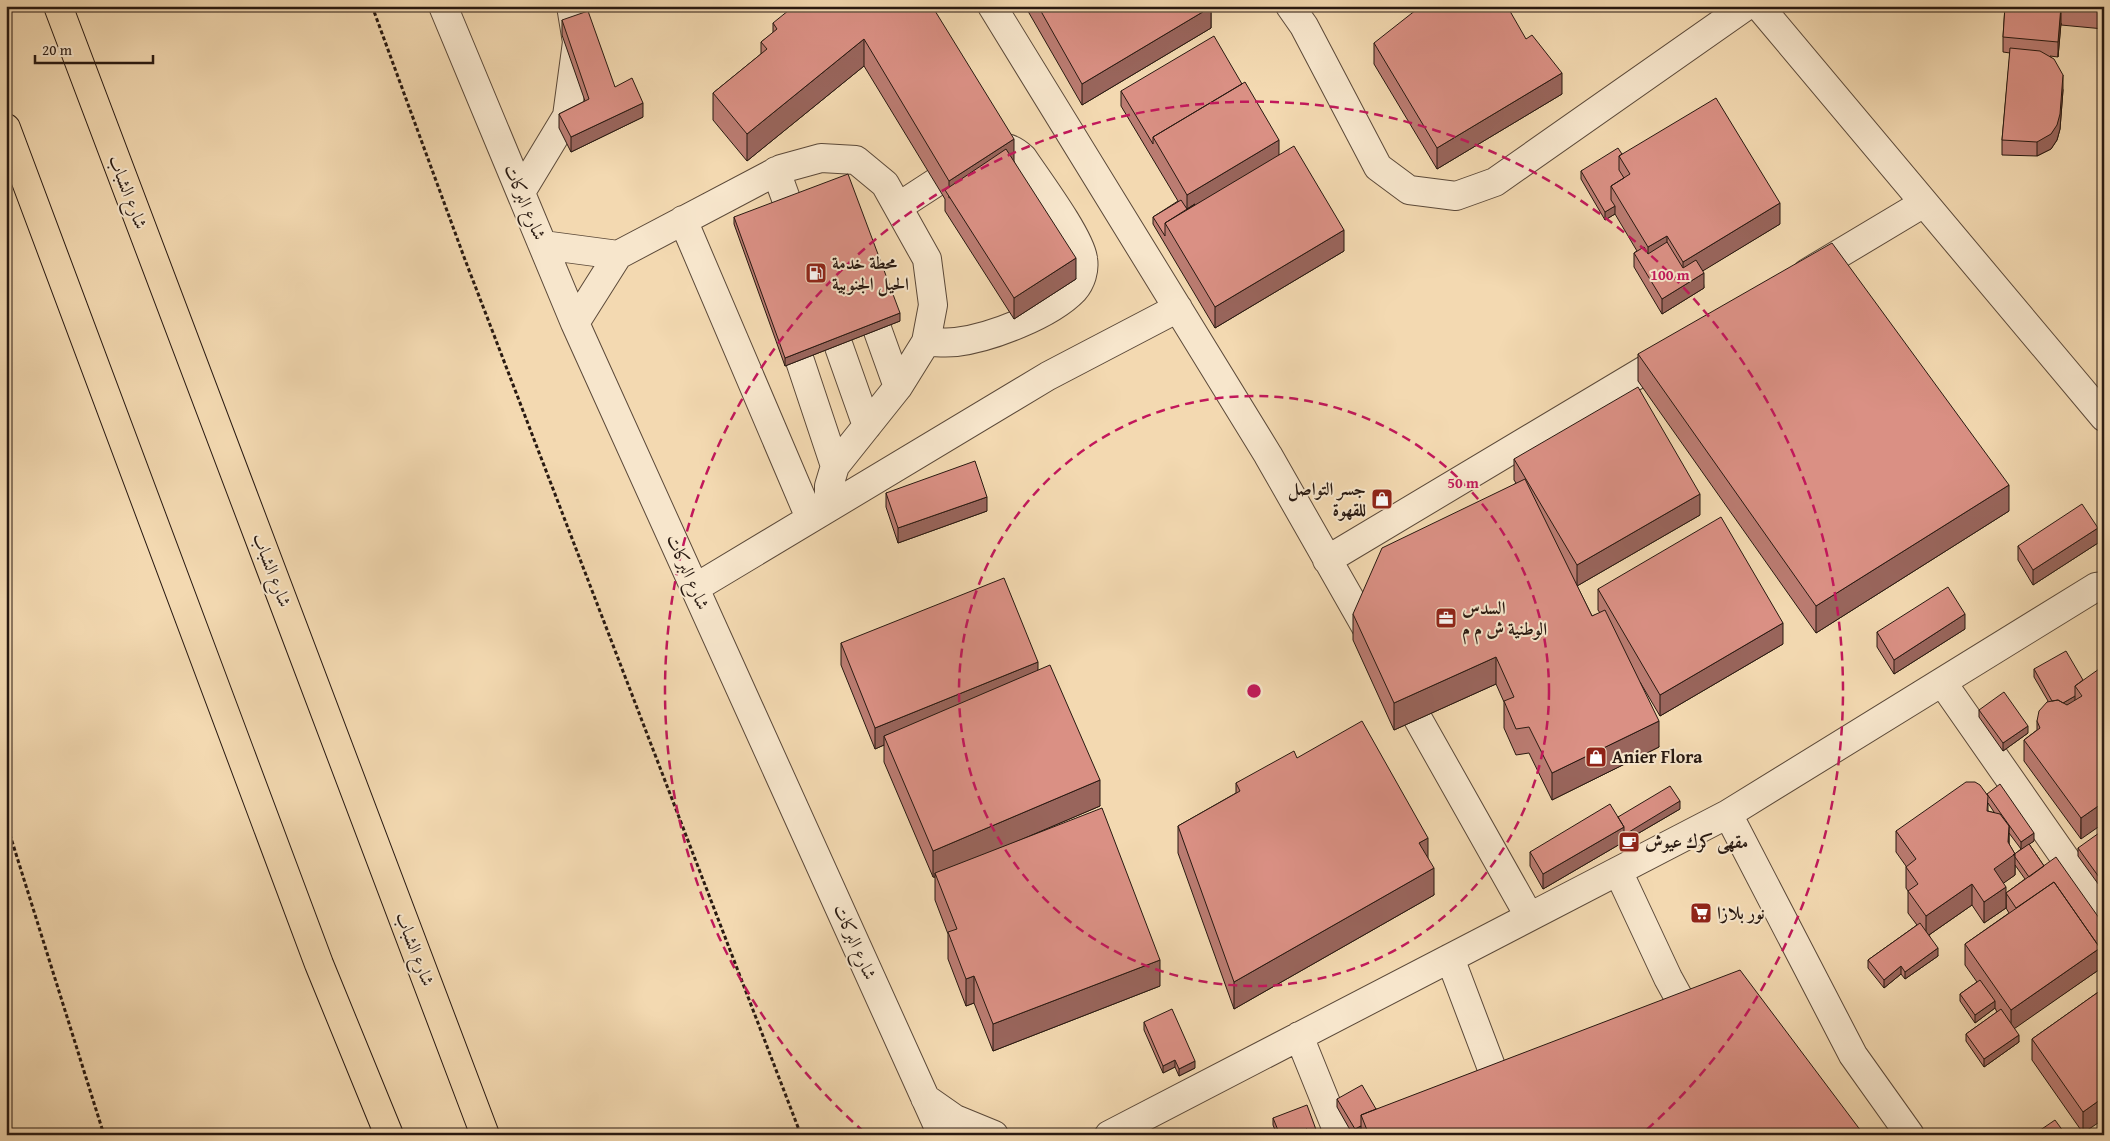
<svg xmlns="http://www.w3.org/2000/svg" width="2110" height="1141" font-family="'Gentium Book Plus',Amiri,serif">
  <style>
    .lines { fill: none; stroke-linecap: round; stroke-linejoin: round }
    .minor-casing { stroke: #5b4939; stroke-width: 30 }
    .major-casing { stroke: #281911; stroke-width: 30 }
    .path { stroke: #281911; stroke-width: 3; stroke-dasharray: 4 2.5; stroke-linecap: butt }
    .minor { stroke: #f7e6cc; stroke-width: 28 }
    .major { stroke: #f3d9b1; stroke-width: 28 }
    .wall { fill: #bb7c72; stroke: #281911; fill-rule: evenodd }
    .shaded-wall { fill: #99655c; stroke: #281911 }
    .building { fill: #da9084; stroke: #281911 }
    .ring { fill: none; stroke: #c2185b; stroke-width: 2.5; stroke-dasharray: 9 6 }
    .labels { text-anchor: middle; stroke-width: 4; stroke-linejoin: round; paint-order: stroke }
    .street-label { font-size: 18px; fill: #281911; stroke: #f7e6cc }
    .poi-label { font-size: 18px; font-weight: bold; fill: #281911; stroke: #f7e6cc; text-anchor: start }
    .centre { fill: #c2185b; stroke: #f7e6cc; stroke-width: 2.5 }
    .ring-label { font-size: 15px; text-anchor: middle; font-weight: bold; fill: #c2185b; stroke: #f7e6cc; stroke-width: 4; stroke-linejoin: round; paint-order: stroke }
  </style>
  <rect width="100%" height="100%" fill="#f3d9b1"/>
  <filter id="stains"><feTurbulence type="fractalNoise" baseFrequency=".004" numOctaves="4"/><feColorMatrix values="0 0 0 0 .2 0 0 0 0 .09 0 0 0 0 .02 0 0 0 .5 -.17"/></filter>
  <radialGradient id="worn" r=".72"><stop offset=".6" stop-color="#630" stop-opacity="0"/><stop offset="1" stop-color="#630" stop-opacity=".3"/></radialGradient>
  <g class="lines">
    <g class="minor-casing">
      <path id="minor" d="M 443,6 L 575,323 L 942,1135
        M 992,6 L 1268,455 L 1374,641
        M 1290,6 L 1304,26 L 1378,167 L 1409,190 L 1456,196 L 1495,182 L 1746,6
        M 1759,6 L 2104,417
        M 776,171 L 798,232
        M 521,192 L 567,116 L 577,42 L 571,6
        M 898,207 L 987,149 C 1004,147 1010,146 1023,158 C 1037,179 1081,238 1083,259 C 1085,270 1081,282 1074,290 C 1050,315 990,338 956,342 C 946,343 936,342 926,342
        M 683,220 L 810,518
        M 543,245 L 618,255
        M 1807,273 L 1924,203
        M 865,295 L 898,387
        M 826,310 L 867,426
        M 575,323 L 618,255 L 781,169 L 821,158 L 856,160 L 885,184 L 927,259 L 933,305 L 926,342 L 898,387 L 835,466 L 829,486 L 829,506
        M 788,325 L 835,466
        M 1327,560 L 1670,355
        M 695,588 L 1048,376 L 1178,308
        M 1942,682 L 2104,914
        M 1400,687 L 1529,916
        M 1728,814 L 1853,1055 L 1910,1135
        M 1618,871 L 1668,978 L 1695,1027
        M 1450,958 L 1517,1135
        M 1299,1036 L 1339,1135
        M 925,1098 L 955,1119 L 994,1135
        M 1109,1135 L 1728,814 L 2096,587 L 2104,586"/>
    </g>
    <g class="major-casing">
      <path id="major" d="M 58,6 L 485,1135
        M 6,128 L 319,964 L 389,1135"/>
    </g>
    <path class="path" d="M 372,6 L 464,257 L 801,1135
      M 6,822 L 104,1135"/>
    <use href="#minor" class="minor"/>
    <use href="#major" class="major"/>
  </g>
  <path class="wall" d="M 932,6 L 1076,279 L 1014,319 L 945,211 L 945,199 L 864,66 L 747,161 L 713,120 L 713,93 L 761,54 L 761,42 L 773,33 L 773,23 Z
    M 1025,6 L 1211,6 L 1211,28 L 1082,105 Z
    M 2005,6 L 2104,6 L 2104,29 L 2061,25 L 2061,23 L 2058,57 L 2050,56 L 2063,90 L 2060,129 L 2057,140 L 2051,149 L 2037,156 L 2002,155 L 2002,140 L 2010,53 L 2003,52 L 2003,37 Z
    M 562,20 L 615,87 L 643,117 L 571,152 L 559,128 L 559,114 L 585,101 L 562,35 Z
    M 1526,39 L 1562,94 L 1437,169 L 1374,64 L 1374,43 Z
    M 1121,91 L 1279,154 L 1344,251 L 1215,328 L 1153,224 L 1153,217 L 1178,201 L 1121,106 Z
    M 1622,154 L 1780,224 L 1702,271 L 1704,288 L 1662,314 L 1634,267 L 1634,253 L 1637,251 L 1615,214 L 1605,220 L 1581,179 L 1581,171 Z
    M 734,217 L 900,321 L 785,366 L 734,224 Z
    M 1638,354 L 2009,511 L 1816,633 L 1638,381 Z
    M 1514,459 L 1700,515 L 1577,586 L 1592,616 L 1600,613 L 1598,610 L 1598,589 L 1783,644 L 1660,716 L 1640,682 L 1659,747 L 1552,800 L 1529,753 L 1516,755 L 1504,728 L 1504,702 L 1496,684 L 1394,730 L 1353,640 L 1353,614 L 1516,483 L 1514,480 Z
    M 886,493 L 987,511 L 898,543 L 886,507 Z
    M 2098,543 L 2033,585 L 2018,560 L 2018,546 Z
    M 1965,629 L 1894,674 L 1877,647 L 1877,632 Z
    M 841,643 L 1038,670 L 1100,806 L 1027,837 L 1160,986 L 993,1051 L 974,1003 L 966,1006 L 948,959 L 948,934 L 935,900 L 935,877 L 933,877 L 884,762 L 884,745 L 875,749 L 841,665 Z
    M 2034,669 L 2083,680 L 2081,839 L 2024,761 L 2024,740 L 2037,730 L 2037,721 L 2048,701 L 2034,677 Z
    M 1979,710 L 2028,733 L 2003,751 L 1979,717 Z
    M 1297,758 L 1428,859 L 1434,895 L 1234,1009 L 1178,853 L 1178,826 L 1236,793 L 1236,783 Z
    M 1987,794 L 2034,841 L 2029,844 L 2044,866 L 2104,925 L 2104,974 L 2100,969 L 2014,1028 L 2019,1042 L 1984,1067 L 1966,1041 L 1966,1034 L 1997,1012 L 1995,1008 L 1975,1023 L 1960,1001 L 1960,994 L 1977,982 L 1965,965 L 1965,944 L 2009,913 L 2006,908 L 2006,893 L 2025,879 L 2015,865 L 2015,875 L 2003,883 L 2006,908 L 1984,923 L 1972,905 L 1929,935 L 1938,956 L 1905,979 L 1901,974 L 1884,988 L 1868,968 L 1868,960 L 1917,925 L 1908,913 L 1908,891 L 1906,888 L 1906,866 L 1896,852 L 1896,831 ZM 1988,803 L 1994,812 L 1995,813 L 1988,811 ZM 2009,833 L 2021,849 L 2015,854 L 2009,844 Z
    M 1680,809 L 1543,889 L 1530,866 L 1530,852 L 1618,817 Z
    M 2104,840 L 2104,892 L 2078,856 L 2078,848 Z
    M 2104,988 L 2083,1133 L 2032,1060 L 2032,1039 Z
    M 1144,1022 L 1195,1068 L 1179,1076 L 1175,1067 L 1163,1073 L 1144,1030 Z
    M 1337,1099 L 1376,1109 L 1864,1135 L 1361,1135 L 1361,1133 L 1358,1135 L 1353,1135 L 1337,1107 Z
    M 1273,1118 L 1318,1135 L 1277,1135 L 1273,1125 Z"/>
  <path class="shaded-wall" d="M 1211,7 L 1211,28 L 1082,105 L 1082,84 Z
    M 2061,9 L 2061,23 L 2058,57 L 2058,42 Z
    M 864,39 L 864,66 L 747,161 L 747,134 Z
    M 1562,73 L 1562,94 L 1437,169 L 1437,148 Z
    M 2063,75 L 2063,90 L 2060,129 L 2057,140 L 2051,149 L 2037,156 L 2037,142 Z
    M 643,103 L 643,117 L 571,152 L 571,137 Z
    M 1014,139 L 1014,166 L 949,198 L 949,181 Z
    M 1279,140 L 1279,162 L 1187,216 L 1187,195 Z
    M 1780,203 L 1780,224 L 1683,283 L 1683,262 Z
    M 1615,206 L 1615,214 L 1605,220 L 1605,212 Z
    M 1344,230 L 1344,251 L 1215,328 L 1215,307 Z
    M 1667,236 L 1667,257 L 1648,269 L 1648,247 Z
    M 1076,258 L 1076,279 L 1014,319 L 1014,298 Z
    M 1704,273 L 1704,288 L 1662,314 L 1662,299 Z
    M 900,313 L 900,321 L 785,366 L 785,358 Z
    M 2009,485 L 2009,511 L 1816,633 L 1816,606 Z
    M 1700,494 L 1700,515 L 1577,586 L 1577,565 Z
    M 987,497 L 987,511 L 898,543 L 898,528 Z
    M 2098,528 L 2098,543 L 2033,585 L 2033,570 Z
    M 1965,614 L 1965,629 L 1894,674 L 1894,660 Z
    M 1783,623 L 1783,644 L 1660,716 L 1660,695 Z
    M 1496,657 L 1496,684 L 1394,730 L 1394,703 Z
    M 1038,662 L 1038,683 L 884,736 L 884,745 L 875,749 L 875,728 Z
    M 2075,696 L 2075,704 L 2056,707 Z
    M 1659,721 L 1659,747 L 1552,800 L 1552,773 Z
    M 2028,726 L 2028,733 L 2003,751 L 2003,743 Z
    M 1100,780 L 1100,806 L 936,876 L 935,873 L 935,877 L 933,877 L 933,851 Z
    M 1680,801 L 1680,809 L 1543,889 L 1543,874 L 1624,827 Z
    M 2104,802 L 2104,823 L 2081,839 L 2081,818 Z
    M 2009,826 L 2009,847 L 2015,854 L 2015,875 L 1994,890 L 1994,869 L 2008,842 Z
    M 2034,833 L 2034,841 L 2021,850 L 2021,842 Z
    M 1428,838 L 1428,864 L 1419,843 Z
    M 1434,868 L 1434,895 L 1234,1009 L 1234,982 Z
    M 1972,884 L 1972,905 L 1926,937 L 1926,916 Z
    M 2006,887 L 2006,908 L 1984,923 L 1984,902 Z
    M 1938,948 L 1938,956 L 1905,979 L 1905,972 Z
    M 2100,948 L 2100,969 L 2011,1031 L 2011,1010 Z
    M 1160,960 L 1160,986 L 993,1051 L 993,1024 Z
    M 1901,966 L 1901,974 L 1884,988 L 1884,980 Z
    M 974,976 L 974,1003 L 966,1006 L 966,979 Z
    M 1995,1001 L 1995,1008 L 1975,1023 L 1975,1015 Z
    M 2019,1035 L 2019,1042 L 1984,1067 L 1984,1059 Z
    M 1175,1060 L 1175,1067 L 1163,1073 L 1163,1066 Z
    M 1195,1061 L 1195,1068 L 1179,1076 L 1179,1069 Z
    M 2104,1097 L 2104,1119 L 2083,1133 L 2083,1112 Z
    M 1361,1126 L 1361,1133 L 1358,1135 L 1355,1135 L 1355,1129 Z"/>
  <path class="building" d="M 794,6 L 932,6 L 1014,139 L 949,181 L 864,39 L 747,134 L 713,93 L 767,49 L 761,42 L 777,29 L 773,23 Z
    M 1038,6 L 1211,6 L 1211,7 L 1082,84 Z
    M 1421,6 L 1507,6 L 1526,39 L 1532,35 L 1562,73 L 1437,148 L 1374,43 Z
    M 2005,6 L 2061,6 L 2058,42 L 2003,37 Z
    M 588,11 L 615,87 L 632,78 L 643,103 L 571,137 L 559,114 L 589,99 L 562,20 Z
    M 1214,36 L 1242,84 L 1153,137 L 1153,144 L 1121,91 Z
    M 2010,48 L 2040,51 L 2054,59 L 2063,75 L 2060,114 L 2057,125 L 2051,134 L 2037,142 L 2002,140 Z
    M 1245,82 L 1279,140 L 1187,195 L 1153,137 Z
    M 1716,98 L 1780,203 L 1683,262 L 1667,236 L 1648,247 L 1611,186 L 1630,174 L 1619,156 Z
    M 1294,146 L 1344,230 L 1215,307 L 1165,223 Z
    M 1618,148 L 1622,154 L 1619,156 L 1619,170 L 1624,178 L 1611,186 L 1611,200 L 1615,206 L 1605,212 L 1581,171 Z
    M 1006,149 L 1076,258 L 1014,298 L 945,190 Z
    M 848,174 L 900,313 L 785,358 L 734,217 Z
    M 1181,200 L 1187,209 L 1195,204 L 1165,223 L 1165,236 L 1153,217 Z
    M 1667,242 L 1683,268 L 1696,260 L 1704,273 L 1662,299 L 1634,253 L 1644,247 L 1648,254 Z
    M 1832,243 L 2009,485 L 1816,606 L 1638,354 Z
    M 1638,387 L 1700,494 L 1577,565 L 1514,459 Z
    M 975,461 L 987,497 L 898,528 L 886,493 Z
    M 1525,479 L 1592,616 L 1605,610 L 1659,721 L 1552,773 L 1529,727 L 1516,729 L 1504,701 L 1514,697 L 1496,657 L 1394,703 L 1353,614 L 1382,548 Z
    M 2082,504 L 2098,528 L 2033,570 L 2018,546 Z
    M 1721,517 L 1783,623 L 1660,695 L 1598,589 Z
    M 1004,578 L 1038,662 L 875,728 L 841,643 Z
    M 1948,587 L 1965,614 L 1894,660 L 1877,632 Z
    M 2066,651 L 2083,680 L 2075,686 L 2075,696 L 2063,703 L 2058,700 L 2052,701 L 2034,669 Z
    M 1050,665 L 1100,780 L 933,851 L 884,736 Z
    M 2099,669 L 2104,676 L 2104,802 L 2081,818 L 2024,740 L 2040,728 L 2037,721 L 2039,711 L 2047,702 L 2058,700 L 2067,705 L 2082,696 L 2075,686 Z
    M 2004,692 L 2028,726 L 2003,743 L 1979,710 Z
    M 1362,721 L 1428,838 L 1419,843 L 1434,868 L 1234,982 L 1178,826 L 1240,791 L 1236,783 L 1294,751 L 1297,758 Z
    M 1966,782 L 1975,782 L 1980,785 L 1988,796 L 1987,811 L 2000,814 L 2009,826 L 2008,842 L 2015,854 L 1994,869 L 2006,887 L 1984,902 L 1972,884 L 1926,916 L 1908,891 L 1918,884 L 1906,867 L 1916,859 L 1896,831 Z
    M 2000,784 L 2034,833 L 2021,842 L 1987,794 Z
    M 1670,786 L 1680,801 L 1624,835 L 1624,827 L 1618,817 Z
    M 1610,804 L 1624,827 L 1543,874 L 1530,852 Z
    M 1102,808 L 1160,960 L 993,1024 L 974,976 L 966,979 L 948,932 L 957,929 L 935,873 Z
    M 2099,833 L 2104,840 L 2104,884 L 2078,848 Z
    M 2029,844 L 2044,866 L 2029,877 L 2015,857 L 2015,854 L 2013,855 Z
    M 2056,857 L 2104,925 L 2104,959 L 2100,954 L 2100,948 L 2054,882 L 2016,908 L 2006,893 Z
    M 2054,882 L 2100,948 L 2011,1010 L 1965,944 Z
    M 1920,923 L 1938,948 L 1905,972 L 1901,966 L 1884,980 L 1868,960 Z
    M 1740,970 L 1864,1135 L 1369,1135 L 1361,1115 Z
    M 1980,980 L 1995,1001 L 1975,1015 L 1960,994 Z
    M 2104,988 L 2104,1097 L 2083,1112 L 2032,1039 Z
    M 1172,1009 L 1195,1061 L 1179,1069 L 1175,1060 L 1163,1066 L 1144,1022 Z
    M 2001,1009 L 2019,1035 L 1984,1059 L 1966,1034 Z
    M 1362,1085 L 1376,1109 L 1361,1115 L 1361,1126 L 1355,1129 L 1337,1099 Z
    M 1307,1105 L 1318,1135 L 1309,1135 L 1307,1129 L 1291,1135 L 1280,1135 L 1273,1118 Z
    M 2055,1120 L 2066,1135 L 2033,1135 Z
    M 1307,1129 L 1309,1135 L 1291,1135 Z"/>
  <g class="ring">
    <circle cx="1254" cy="691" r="295"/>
    <path d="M864 1132A589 589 0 1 1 1644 1132"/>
  </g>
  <defs>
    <g id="fuel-square" transform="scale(1.125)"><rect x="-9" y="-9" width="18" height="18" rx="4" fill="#8f2418" stroke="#f7e6cc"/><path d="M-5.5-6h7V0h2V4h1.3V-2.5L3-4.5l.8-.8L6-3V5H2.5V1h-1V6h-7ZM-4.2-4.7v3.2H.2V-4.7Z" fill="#fff"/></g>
    <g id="shop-square" transform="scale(1.125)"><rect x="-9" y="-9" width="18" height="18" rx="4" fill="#8f2418" stroke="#f7e6cc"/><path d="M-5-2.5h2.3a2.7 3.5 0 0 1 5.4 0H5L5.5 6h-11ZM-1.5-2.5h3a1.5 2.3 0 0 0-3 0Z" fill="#fff"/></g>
    <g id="office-square" transform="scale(1.125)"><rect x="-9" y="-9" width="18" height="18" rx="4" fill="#8f2418" stroke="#f7e6cc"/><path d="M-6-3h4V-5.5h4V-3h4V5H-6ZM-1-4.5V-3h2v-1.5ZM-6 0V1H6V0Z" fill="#fff"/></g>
    <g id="cafe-square" transform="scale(1.125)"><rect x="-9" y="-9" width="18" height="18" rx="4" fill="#8f2418" stroke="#f7e6cc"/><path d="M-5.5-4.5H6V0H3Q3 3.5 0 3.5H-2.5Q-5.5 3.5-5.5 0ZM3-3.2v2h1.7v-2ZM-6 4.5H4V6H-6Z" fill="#fff"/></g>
    <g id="supermarket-square" transform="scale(1.125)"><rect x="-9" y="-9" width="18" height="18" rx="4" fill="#8f2418" stroke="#f7e6cc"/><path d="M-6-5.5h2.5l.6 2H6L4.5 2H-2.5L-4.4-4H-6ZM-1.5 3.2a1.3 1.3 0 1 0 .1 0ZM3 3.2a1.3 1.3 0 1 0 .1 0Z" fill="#fff"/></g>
  </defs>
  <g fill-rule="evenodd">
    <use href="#fuel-square" x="816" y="273"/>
    <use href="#shop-square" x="1382" y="499"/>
    <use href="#office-square" x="1446" y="618"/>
    <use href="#shop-square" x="1596" y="757"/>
    <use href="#cafe-square" x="1629" y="842"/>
    <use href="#supermarket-square" x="1701" y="913"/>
  </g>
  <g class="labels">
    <g class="street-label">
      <text transform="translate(128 192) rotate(69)" y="6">شارع الشباب</text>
      <text transform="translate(525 202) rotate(67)" y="6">شارع البركات</text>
      <text transform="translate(272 570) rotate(69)" y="6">شارع الشباب</text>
      <text transform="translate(688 572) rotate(66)" y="6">شارع البركات</text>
      <text transform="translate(855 942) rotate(66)" y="6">شارع البركات</text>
      <text transform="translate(415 949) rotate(69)" y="6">شارع الشباب</text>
    </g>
    <g class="poi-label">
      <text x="832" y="269">محطة خدمة<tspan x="832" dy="21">الحيل الجنوبية</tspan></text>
      <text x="1366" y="495" text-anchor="end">جسر التواصل<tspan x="1366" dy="21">للقهوة</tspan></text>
      <text x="1462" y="614">السدس<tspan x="1462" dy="21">الوطنیة ش م م</tspan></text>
      <text x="1612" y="763">Anier Flora</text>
      <text x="1645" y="848">مقهى كرك عيوش</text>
      <text x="1717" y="919">نور بلازا</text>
    </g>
  </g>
  <circle cx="1254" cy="691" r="8" class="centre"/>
  <g class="ring-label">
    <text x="1670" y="280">100 m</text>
    <text x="1463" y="488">50 m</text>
  </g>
  <rect width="2110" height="1141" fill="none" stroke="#f3d9b1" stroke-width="25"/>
  <rect x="8" y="8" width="2095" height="1126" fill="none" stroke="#281911" stroke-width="2.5"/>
  <rect x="12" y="12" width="2085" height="1116" fill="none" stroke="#281911"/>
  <path d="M35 55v8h118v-8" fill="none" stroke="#281911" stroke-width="2.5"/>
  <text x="42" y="55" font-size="15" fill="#281911" stroke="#f7e6cc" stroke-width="4" paint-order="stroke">20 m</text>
  <rect width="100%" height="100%" filter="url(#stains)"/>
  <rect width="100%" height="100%" fill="url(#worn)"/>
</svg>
